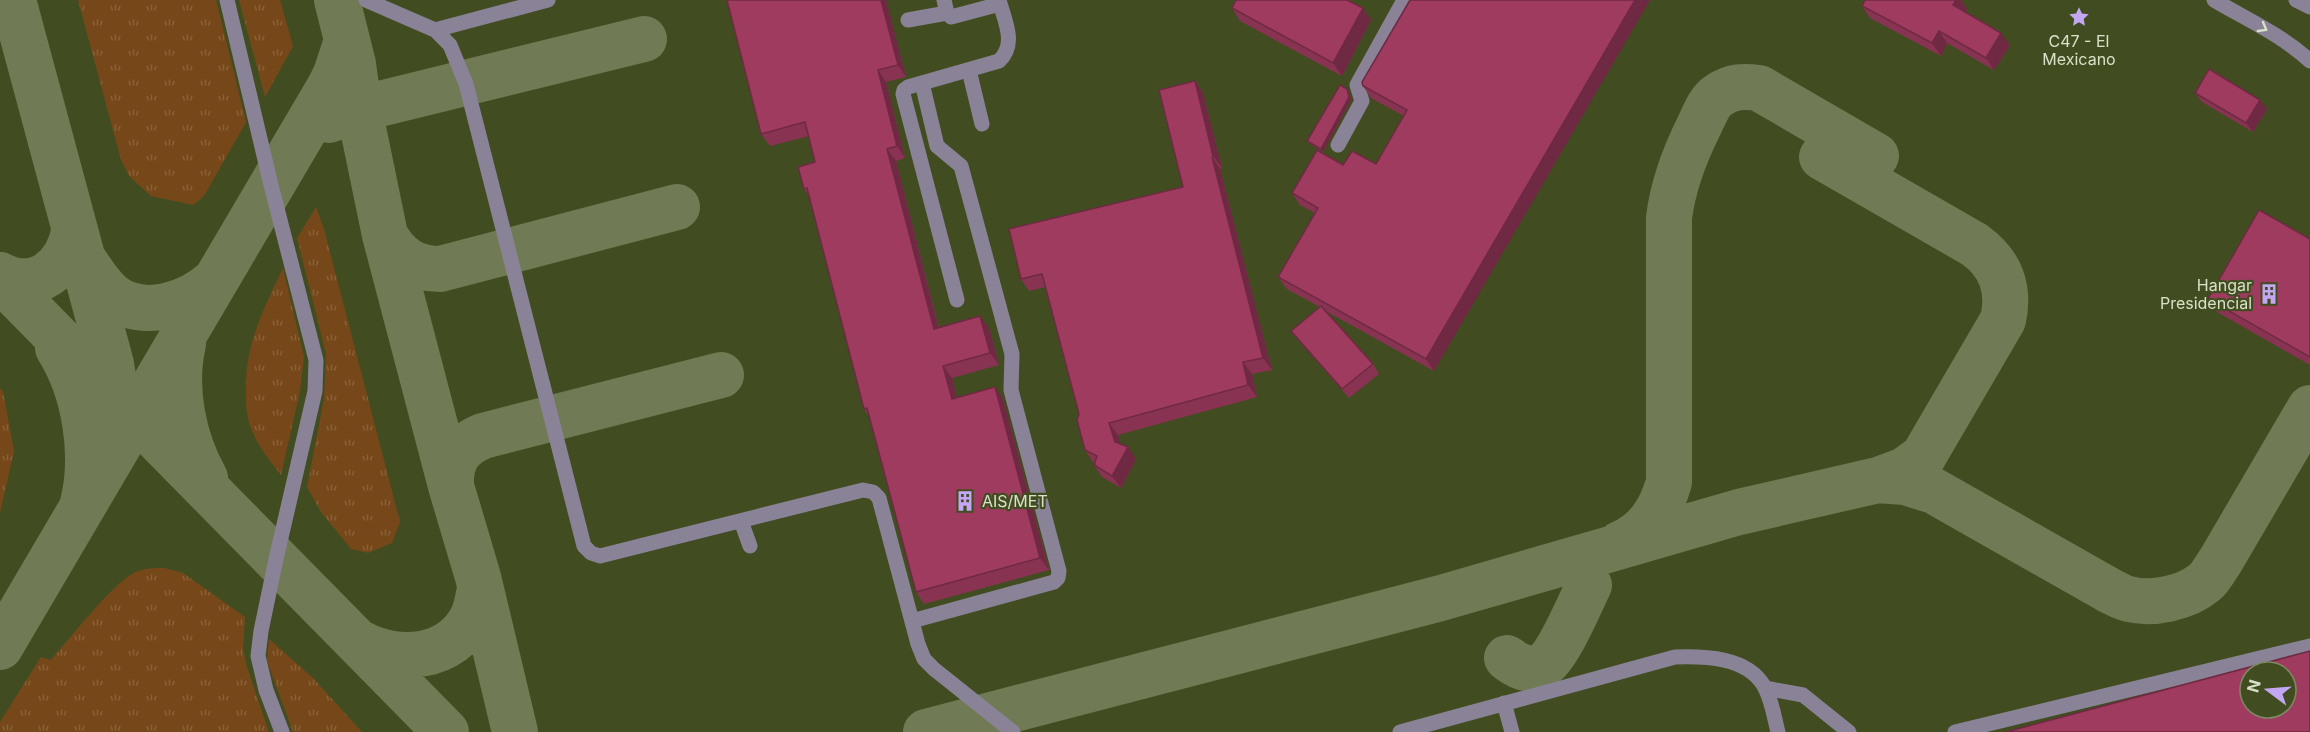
<svg xmlns="http://www.w3.org/2000/svg" width="2310" height="732" font-family="Inter,sans-serif">
  <style>
    .grass { fill: url(#grass-tufts) }
    .lines { fill: none; stroke-linecap: round; stroke-linejoin: round }
    .taxiway { stroke: #707a54; stroke-width: 46 }
    .minor { stroke: #8a8397; stroke-width: 15 }
    .wall { fill: #893352 }
    .shaded-wall { fill: #6f2942 }
    .building { fill: #9f3b5f; stroke: #6f2942; stroke-width: 1.5; fill-rule: evenodd }
    .oneway { stroke: #d9e0c8 }
    .labels { text-anchor: middle; stroke-width: 4.5; stroke-linejoin: round; paint-order: stroke }
    .poi-label { font-size: 16px; fill: #d9e0c8; stroke: #414d21 }
  </style>
  <defs>
    <pattern id="grass-tufts" width="24" height="20" patternUnits="userSpaceOnUse" patternTransform="scale(1.5)"><rect width="24" height="20" fill="#764719"/><path d="M3 7l-1-3M5 7V3M7 7l1-3M15 17l-1-3M17 17v-4M19 17l1-3" fill="none" stroke="#896139"/></pattern>
  </defs>
  <rect width="100%" height="100%" fill="#414d21"/>
  <path class="grass" d="M 78,0 L 216,0 L 246,122 L 204,196 L 193,205 L 151,196 L 129,176 L 121,160 Z
    M 239,0 L 280,0 L 293,46 L 265,97 Z
    M 316,207 L 324,229 L 400,522 L 392,543 L 368,553 L 351,549 L 321,512 L 307,487 L 324,399 L 326,354 L 297,238 Z
    M 283,268 L 304,357 L 300,391 L 281,475 C 269,460 258,446 251,428 C 247,418 246,407 246,396 C 244,346 262,313 283,268 Z
    M 0,388 L 3,392 L 14,451 L 0,513 Z
    M 164,568 L 183,573 L 245,617 L 243,649 L 247,667 L 269,732 L 0,732 L 0,722 L 41,657 L 51,660 C 70,639 114,581 136,572 C 144,568 155,568 164,568 Z
    M 269,639 L 314,679 L 362,732 L 293,732 L 267,661 Z"/>
  <g class="lines">
    <path class="taxiway" d="M 13,0 L 111,364 L 116,397
      M 337,0 L 353,64 L 359,109 L 385,235 L 451,486 L 478,577 L 515,732
      M 329,120 L 359,109 L 644,39
      M 1822,157 L 1975,245 C 2001,264 2010,289 2003,320 L 1923,457 L 1905,470 L 1878,480
      M 385,235 C 398,258 414,269 440,269 L 677,207
      M 83,259 C 92,272 100,286 112,296 C 144,320 190,304 216,280
      M 0,275 C 36,294 67,268 74,232
      M 0,279 L 446,732
      M 183,344 C 173,388 183,439 205,478
      M 58,348 C 85,391 95,454 83,503
      M 451,486 C 450,460 459,446 483,436 L 721,375
      M 1620,544 C 1648,532 1661,510 1669,482 L 1669,218 C 1673,185 1684,156 1699,126 C 1704,116 1709,101 1719,95 C 1732,86 1744,86 1759,88 L 1876,156
      M 360,643 C 398,664 453,659 473,616 C 477,607 478,598 480,589
      M 0,647 L 329,88 L 336,74 L 347,40
      M 1507,658 C 1517,666 1529,672 1542,666 C 1558,657 1580,603 1589,585
      M 926,732 L 1441,598 L 1739,512 L 1878,480 L 1905,482 L 1934,491 L 2112,592 C 2117,594 2123,598 2129,599 C 2153,605 2186,598 2205,582 C 2211,577 2216,567 2221,560 L 2310,408"/>
    <path class="minor" d="M 227,0 L 271,185 L 316,360 L 315,391 L 276,559 L 261,631 L 258,656 L 266,690 L 282,732
      M 366,0 L 435,30 L 548,0
      M 944,0 L 947,13 L 951,17 L 1000,4
      M 2214,0 C 2246,19 2282,35 2310,61
      M 2296,0 L 2310,7
      M 908,20 L 947,13
      M 435,30 L 450,45 L 466,84 L 584,546 L 591,553 L 600,556 L 863,490 L 873,492 L 879,498 L 918,644 L 924,659 L 934,669 L 1013,732
      M 969,70 L 982,124
      M 1338,145 L 1362,101 L 1357,85 L 1404,0
      M 957,300 L 903,94 L 904,90 L 908,87 L 999,61 C 1017,44 1005,22 999,0
      M 741,521 L 750,546
      M 912,621 L 1054,582 L 1058,578 L 1059,571 L 1011,390 L 1012,354 L 961,166 L 937,146 L 922,83
      M 1765,688 L 1803,695 L 1849,732
      M 1504,703 L 1512,732
      M 1400,732 L 1675,657 C 1705,656 1747,657 1764,686 C 1772,700 1774,717 1778,732
      M 1955,732 L 2310,646"/>
  </g>
  <path class="wall" d="M 886,0 L 906,77 L 886,82 L 905,158 L 896,161 L 939,328 L 989,328 L 999,365 L 952,378 L 957,398 L 1003,399 L 1049,570 L 924,604 L 916,592 L 870,418 L 864,409 L 809,196 L 804,189 L 815,162 L 809,136 L 770,146 L 761,134 Z
    M 1410,0 L 1434,371 L 1324,310 L 1373,364 L 1379,374 L 1349,398 L 1298,340 L 1291,331 L 1320,307 L 1287,289 L 1278,277 L 1315,213 L 1300,205 L 1292,193 L 1343,165 L 1376,164 L 1404,116 L 1371,98 L 1363,86 Z
    M 1865,0 L 1961,0 L 1967,9 L 1965,12 L 2010,45 L 1994,70 L 1947,43 L 1941,56 L 1870,18 L 1862,6 Z
    M 1232,8 L 1371,20 L 1342,76 L 1240,21 Z
    M 1195,81 L 1203,93 L 1222,168 L 1220,169 L 1272,370 L 1252,374 L 1257,397 L 1118,435 L 1120,444 L 1136,459 L 1121,488 L 1102,477 L 1094,465 L 1095,463 L 1093,462 L 1085,450 L 1079,414 L 1045,287 L 1029,291 L 1021,279 L 1183,187 Z
    M 1349,92 L 1351,100 L 1323,152 L 1310,144 L 1307,141 Z
    M 2195,93 L 2267,109 L 2253,132 L 2202,102 Z
    M 2310,239 L 2310,365 L 2217,312 L 2208,299 Z"/>
  <path class="shaded-wall" d="M 881,0 L 886,0 L 906,77 L 898,65 Z
    M 1635,0 L 1650,0 L 1434,371 L 1426,359 Z
    M 1956,0 L 1961,0 L 1967,9 L 1962,18 L 1953,5 Z
    M 1363,8 L 1371,20 L 1342,76 L 1333,63 Z
    M 1939,31 L 1947,43 L 1941,56 L 1932,43 Z
    M 2001,33 L 2010,45 L 1994,70 L 1986,58 Z
    M 878,70 L 886,82 L 905,158 L 897,146 Z
    M 1195,81 L 1203,93 L 1222,168 L 1213,156 Z
    M 1347,89 L 1349,92 L 1351,100 L 1323,152 L 1321,149 Z
    M 2260,100 L 2267,109 L 2253,132 L 2246,123 Z
    M 887,149 L 896,161 L 942,342 L 934,329 Z
    M 1212,157 L 1220,169 L 1272,370 L 1263,358 Z
    M 980,316 L 989,328 L 999,365 L 990,353 Z
    M 1243,362 L 1252,374 L 1257,397 L 1248,385 Z
    M 943,366 L 952,378 L 960,411 L 952,399 Z
    M 995,387 L 1003,399 L 1049,570 L 1040,558 Z
    M 1109,423 L 1118,435 L 1123,454 L 1115,442 Z
    M 1128,447 L 1136,459 L 1121,488 L 1112,476 Z"/>
  <path class="building" d="M 727,0 L 881,0 L 898,65 L 878,70 L 897,146 L 887,149 L 934,329 L 980,316 L 990,353 L 943,366 L 952,399 L 995,387 L 1040,558 L 916,592 L 867,408 L 864,409 L 807,188 L 804,189 L 798,167 L 815,162 L 805,122 L 761,134 Z
    M 1236,0 L 1347,0 L 1363,8 L 1333,63 L 1232,8 Z
    M 1410,0 L 1635,0 L 1426,359 L 1278,277 L 1318,208 L 1292,193 L 1317,150 L 1343,165 L 1352,151 L 1376,164 L 1407,110 L 1363,86 L 1362,82 Z
    M 1865,0 L 1956,0 L 1953,5 L 2001,33 L 1986,58 L 1939,31 L 1932,43 L 1862,6 Z
    M 2209,69 L 2260,100 L 2246,123 L 2195,93 Z
    M 1195,81 L 1213,156 L 1212,157 L 1263,358 L 1243,362 L 1248,385 L 1109,423 L 1115,442 L 1128,447 L 1112,476 L 1094,465 L 1097,456 L 1085,450 L 1077,420 L 1079,414 L 1042,274 L 1021,279 L 1009,229 L 1183,187 L 1159,90 Z
    M 1340,85 L 1347,89 L 1349,97 L 1321,149 L 1307,141 Z
    M 2259,210 L 2310,239 L 2310,357 L 2208,299 Z
    M 1321,306 L 1373,364 L 1342,389 L 1291,331 Z
    M 2310,651 L 2310,732 L 2006,732 ZM 2250,672 L 2286,672 L 2286,708 L 2250,708 Z"/>
  <defs><path id="oneway-chevron" d="M-2-3.5L2.5 0L-2 3.5" fill="none" stroke-width="1.6" stroke-linecap="round" stroke-linejoin="round" transform="scale(1.5)"/></defs>
  <use class="oneway" href="#oneway-chevron" transform="translate(2263 28) rotate(30)"/>
  <defs>
    <g id="sight-bare" transform="scale(1.62)"><path d="M0-6L1.8-2.2L6-1.7L2.9 1.2L3.7 5.4L0 3.3L-3.7 5.4L-2.9 1.2L-6-1.7L-1.8-2.2Z" fill="#c3a7f2" stroke="#414d21" stroke-width="2.5" paint-order="stroke"/></g>
    <g id="building-bare" transform="scale(1.62)"><path d="M-4-6H4V6H1V3H-1V6H-4ZM-2.5-4.3h1.7v1.8h-1.7ZM.8-4.3h1.7v1.8H.8ZM-2.5-1h1.7V.8h-1.7ZM.8-1h1.7V.8H.8Z" fill="#c3a7f2" stroke="#414d21" stroke-width="2.5" paint-order="stroke"/></g>
  </defs>
  <g fill-rule="evenodd">
    <use href="#sight-bare" x="2079" y="17"/>
    <use href="#building-bare" x="2269" y="294"/>
    <use href="#building-bare" x="965" y="501"/>
  </g>
  <g class="labels">
    <g class="poi-label">
      <text x="2079" y="47">C47 - El<tspan x="2079" dy="18">Mexicano</tspan></text>
      <text x="2252" y="291" text-anchor="end">Hangar<tspan x="2252" dy="18">Presidencial</tspan></text>
      <text x="982" y="507" text-anchor="start">AIS/MET</text>
    </g>
  </g>
  <g transform="translate(2268 690) rotate(286)"><circle r="28" fill="#414d21" stroke="#7e8864" stroke-width="1.5"/>
  <path d="M0-4.5L10 22L0 15L-10 22Z" fill="#c3a7f2"/>
  <text y="-9" font-size="16" font-weight="bold" text-anchor="middle" fill="#d9e0c8">N</text>
  </g>
</svg>
